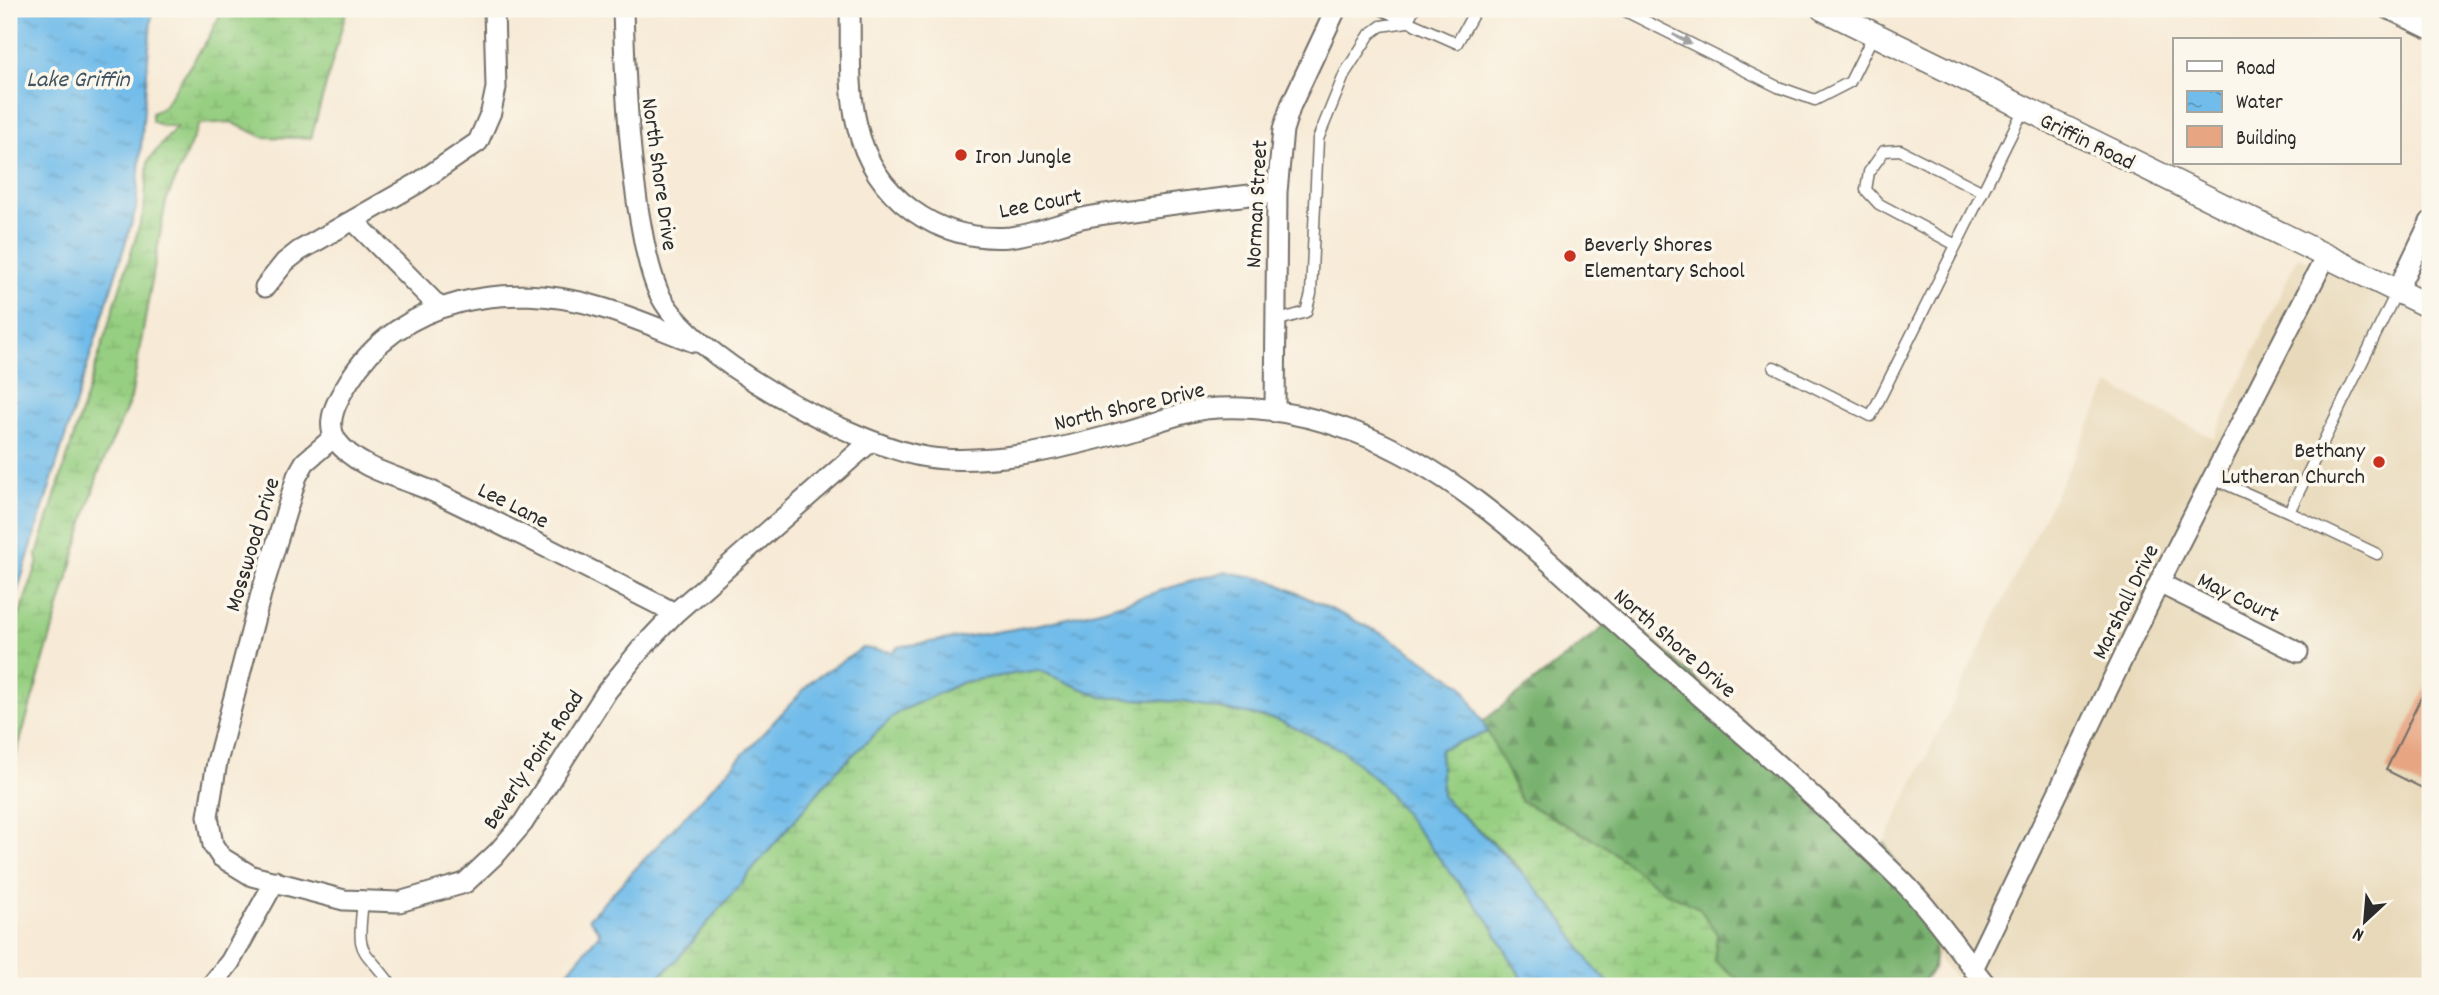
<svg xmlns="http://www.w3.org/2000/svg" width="2439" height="995" font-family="Dekko,sans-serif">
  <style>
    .built { fill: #e8d9ba }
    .forest { fill: url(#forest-firs); stroke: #526e4e; stroke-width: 2 }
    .wetland { fill: url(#wetland-marsh); stroke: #617d56; stroke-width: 2 }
    .water { fill: url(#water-ripples); stroke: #4e748a; stroke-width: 2 }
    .building { fill: #e7a582 }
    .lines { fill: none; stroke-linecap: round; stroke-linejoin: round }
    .service-casing { stroke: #726e67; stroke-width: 13 }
    .minor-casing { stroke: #726e67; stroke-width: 23 }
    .tertiary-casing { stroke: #726e67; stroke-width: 26 }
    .service { stroke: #fff; stroke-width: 10 }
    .minor { stroke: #fff; stroke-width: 19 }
    .tertiary { stroke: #fff; stroke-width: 23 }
    .oneway { fill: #a0a0a0 }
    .poi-dot { fill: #c8321e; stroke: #fbf7ec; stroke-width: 2.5 }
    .labels { text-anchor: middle; stroke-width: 7; stroke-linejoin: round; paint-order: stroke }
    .street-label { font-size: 23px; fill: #2b2b2b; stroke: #fbf7ec }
    .poi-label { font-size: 23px; fill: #2b2b2b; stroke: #fbf7ec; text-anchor: start }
    .water-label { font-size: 24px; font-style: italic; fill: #405664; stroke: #fbf7ec }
  </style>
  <defs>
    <pattern id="forest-firs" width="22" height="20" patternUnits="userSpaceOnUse" patternTransform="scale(1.75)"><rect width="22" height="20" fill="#79b270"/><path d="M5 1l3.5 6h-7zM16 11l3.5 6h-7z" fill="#63915c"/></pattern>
    <pattern id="wetland-marsh" width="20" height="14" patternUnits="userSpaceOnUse" patternTransform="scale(1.75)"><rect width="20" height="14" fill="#97cf82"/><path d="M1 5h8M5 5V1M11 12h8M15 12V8" fill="none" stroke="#82b270"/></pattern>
    <pattern id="water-ripples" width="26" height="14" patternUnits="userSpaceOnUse" patternTransform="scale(1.75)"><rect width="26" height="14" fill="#71bcea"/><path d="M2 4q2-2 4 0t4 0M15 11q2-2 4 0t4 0" fill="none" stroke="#5d99be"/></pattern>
  </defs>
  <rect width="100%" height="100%" fill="#fbf7ec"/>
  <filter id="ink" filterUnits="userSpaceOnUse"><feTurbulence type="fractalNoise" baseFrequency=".0143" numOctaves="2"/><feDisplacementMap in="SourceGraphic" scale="14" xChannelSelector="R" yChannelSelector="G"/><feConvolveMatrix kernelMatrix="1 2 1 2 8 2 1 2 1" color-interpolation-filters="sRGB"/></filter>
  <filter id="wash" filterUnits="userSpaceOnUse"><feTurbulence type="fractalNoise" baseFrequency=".00686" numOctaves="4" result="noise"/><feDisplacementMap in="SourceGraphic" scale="28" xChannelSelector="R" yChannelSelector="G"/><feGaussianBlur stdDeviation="1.57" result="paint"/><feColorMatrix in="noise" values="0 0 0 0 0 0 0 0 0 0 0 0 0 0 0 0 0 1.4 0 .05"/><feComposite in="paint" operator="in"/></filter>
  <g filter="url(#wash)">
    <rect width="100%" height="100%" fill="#f7ead6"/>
    <path class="built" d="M 2298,256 L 2430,319 L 2430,986 L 1964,986 L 1935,956 L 1936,936 L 1884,843 L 2109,385 L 2214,438 Z"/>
    <path class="forest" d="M 1622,613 L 1882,846 L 1884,843 L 1936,936 L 1933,969 L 1919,986 L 1746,986 L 1714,960 L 1717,934 L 1699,908 L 1663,891 L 1602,844 L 1521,801 L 1482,722 Z"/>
    <path class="wetland" d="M 223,9 L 347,9 L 311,138 L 263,137 L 231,122 L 199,124 L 166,201 L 131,398 L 98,474 L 9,779 L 9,645 L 38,562 L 37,554 L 144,211 L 148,161 L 177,126 L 162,126 L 152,121 L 152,113 L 163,107 L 209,37 Z
      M 1038,670 L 1102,697 L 1184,702 L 1278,720 L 1342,750 L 1381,784 L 1490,923 L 1526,986 L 648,986 L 673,964 L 836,771 L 898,712 L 963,682 Z
      M 1488,732 L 1521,801 L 1602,844 L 1663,891 L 1699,908 L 1717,934 L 1714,960 L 1746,986 L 1613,986 L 1593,970 L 1564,922 L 1507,855 L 1442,797 L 1440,749 Z"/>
    <path class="water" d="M 9,9 L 152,9 L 136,209 L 9,618 Z
      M 1226,572 L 1270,580 L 1385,635 L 1462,685 L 1488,732 L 1440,749 L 1442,797 C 1485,836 1529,875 1564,922 C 1582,948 1587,965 1613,986 L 1526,986 L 1490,923 L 1381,784 L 1342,750 L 1278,720 L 1184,702 L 1102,697 L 1038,670 L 963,682 L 898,712 L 836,771 L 673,964 L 648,986 L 556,986 L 600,933 L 589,918 L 814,679 L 863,648 L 893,652 L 898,647 C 966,636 1037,628 1103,609 C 1145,597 1184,581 1226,572 Z"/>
    <g id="blocks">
      <path class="building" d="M 2430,679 L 2430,792 L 2386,770 Z"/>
    </g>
  </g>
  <g filter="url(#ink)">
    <use href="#blocks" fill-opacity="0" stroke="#726e67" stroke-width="2"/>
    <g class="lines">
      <g class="service-casing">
        <path id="service" d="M 1380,9 L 1457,43 L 1476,9
          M 1621,9 L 1778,87 L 1815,100 L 1850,82 L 1874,34
          M 1407,22 L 1414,9
          M 1956,245 L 1879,204 L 1866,190 L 1869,172 L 1884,151 L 1900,150 L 1983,192
          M 1276,321 L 1306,312 L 1311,294 L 1318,139 L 1345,73 L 1370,34 L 1381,26 L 1407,22
          M 1774,367 L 1871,416 L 2024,109
          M 2212,478 L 2289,512 L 2396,293
          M 2289,512 L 2377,554
          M 363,902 C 356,959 362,944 392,986"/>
      </g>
      <g class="minor-casing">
        <path id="minor" d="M 623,9 C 625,76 628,141 638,208 C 643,236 647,264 658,291 C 687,358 855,445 926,457 C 957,462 990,459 1021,455 C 1055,450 1090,441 1123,432 C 1150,425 1177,413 1205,409 C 1255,404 1309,415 1355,432 C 1466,474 1548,563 1636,640 C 1726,719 1818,798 1904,883 C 1935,914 1959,952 1987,986
          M 850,9 C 851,46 848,89 857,125 C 873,197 937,243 1010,237 C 1037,234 1061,222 1087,217 C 1150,206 1213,199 1277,192
          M 2389,9 L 2430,29
          M 354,221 L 439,307
          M 265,287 L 285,262 L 299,251 L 418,183 L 478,142 L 491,112 L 496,88 L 494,9
          M 2396,293 L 2430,222
          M 1275,412 L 1277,192 L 1283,130 L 1291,105 L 1336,9
          M 334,437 L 305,462 L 297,476 L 261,594 L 217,762 L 208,816 L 213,845 L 221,857 L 252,876 L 344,900 L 399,902 L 465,883 L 498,852 L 523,823 L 607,691 L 641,649 L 675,613 L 870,442
          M 2159,583 L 2298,652
          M 675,613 C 596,573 518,532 438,494 C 406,478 358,471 336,440 C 324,421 339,397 349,381 C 400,297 510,280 599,307 C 631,316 662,330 694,342
          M 1973,969 L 2159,583 L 2325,258
          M 211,986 L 230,962 L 275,881"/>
      </g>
      <g class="tertiary-casing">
        <path id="tertiary" d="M 1823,9 L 2430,307"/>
      </g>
      <use href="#service" class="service"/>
      <use href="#minor" class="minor"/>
      <use href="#tertiary" class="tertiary"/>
    </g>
    <defs><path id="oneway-solid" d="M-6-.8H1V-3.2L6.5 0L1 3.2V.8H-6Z" transform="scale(1.75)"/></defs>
    <use class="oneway" href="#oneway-solid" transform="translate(1682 39) rotate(27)"/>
  </g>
  <g class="poi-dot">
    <circle cx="961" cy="155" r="7"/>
    <circle cx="1570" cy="256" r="7"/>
    <circle cx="2379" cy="462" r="7"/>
  </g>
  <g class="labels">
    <g class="street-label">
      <text transform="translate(2088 140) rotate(26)" y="8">Griffin Road</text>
      <text transform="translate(661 174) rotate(82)" y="8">North Shore Drive</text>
      <text transform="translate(1040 202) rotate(-11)" y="8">Lee Court</text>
      <text transform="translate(1255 204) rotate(-87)" y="8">Norman Street</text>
      <text transform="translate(1129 405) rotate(-13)" y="8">North Shore Drive</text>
      <text transform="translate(514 504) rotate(27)" y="8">Lee Lane</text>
      <text transform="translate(251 544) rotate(-73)" y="8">Mosswood Drive</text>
      <text transform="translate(2239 596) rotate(26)" y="8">May Court</text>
      <text transform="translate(2124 601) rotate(-64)" y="8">Marshall Drive</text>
      <text transform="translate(1676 642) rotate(41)" y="8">North Shore Drive</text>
      <text transform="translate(532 759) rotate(-56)" y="8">Beverly Point Road</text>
    </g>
    <g class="poi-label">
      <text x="975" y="163">Iron Jungle</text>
      <text x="1584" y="251">Beverly Shores<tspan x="1584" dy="26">Elementary School</tspan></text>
      <text x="2365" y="457" text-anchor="end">Bethany<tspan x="2365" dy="26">Lutheran Church</tspan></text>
    </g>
    <g class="water-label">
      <text x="78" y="86">Lake Griffin</text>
    </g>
  </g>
  <rect width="2439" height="995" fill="none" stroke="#fbf7ec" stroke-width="35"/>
  <rect x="2173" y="38" width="228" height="126" fill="#fbf7ec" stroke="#a8a59f" stroke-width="2"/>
  <rect x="2187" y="61" width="35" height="10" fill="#ffffff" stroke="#a8a59f" stroke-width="2"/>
  <text x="2236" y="74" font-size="21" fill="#2b2b2b">Road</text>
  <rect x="2187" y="91" width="35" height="21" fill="url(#water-ripples)" stroke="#a8a59f" stroke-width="2"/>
  <text x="2236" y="108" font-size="21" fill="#2b2b2b">Water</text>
  <rect x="2187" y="126" width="35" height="21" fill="#e7a582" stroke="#a8a59f" stroke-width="2"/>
  <text x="2236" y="144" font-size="21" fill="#2b2b2b">Building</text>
  <g transform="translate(2365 921) rotate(206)" stroke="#fbf7ec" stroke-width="5" paint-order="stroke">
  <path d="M0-5L12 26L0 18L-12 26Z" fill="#2b2b2b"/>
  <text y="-10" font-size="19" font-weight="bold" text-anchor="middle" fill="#2b2b2b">N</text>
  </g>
</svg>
